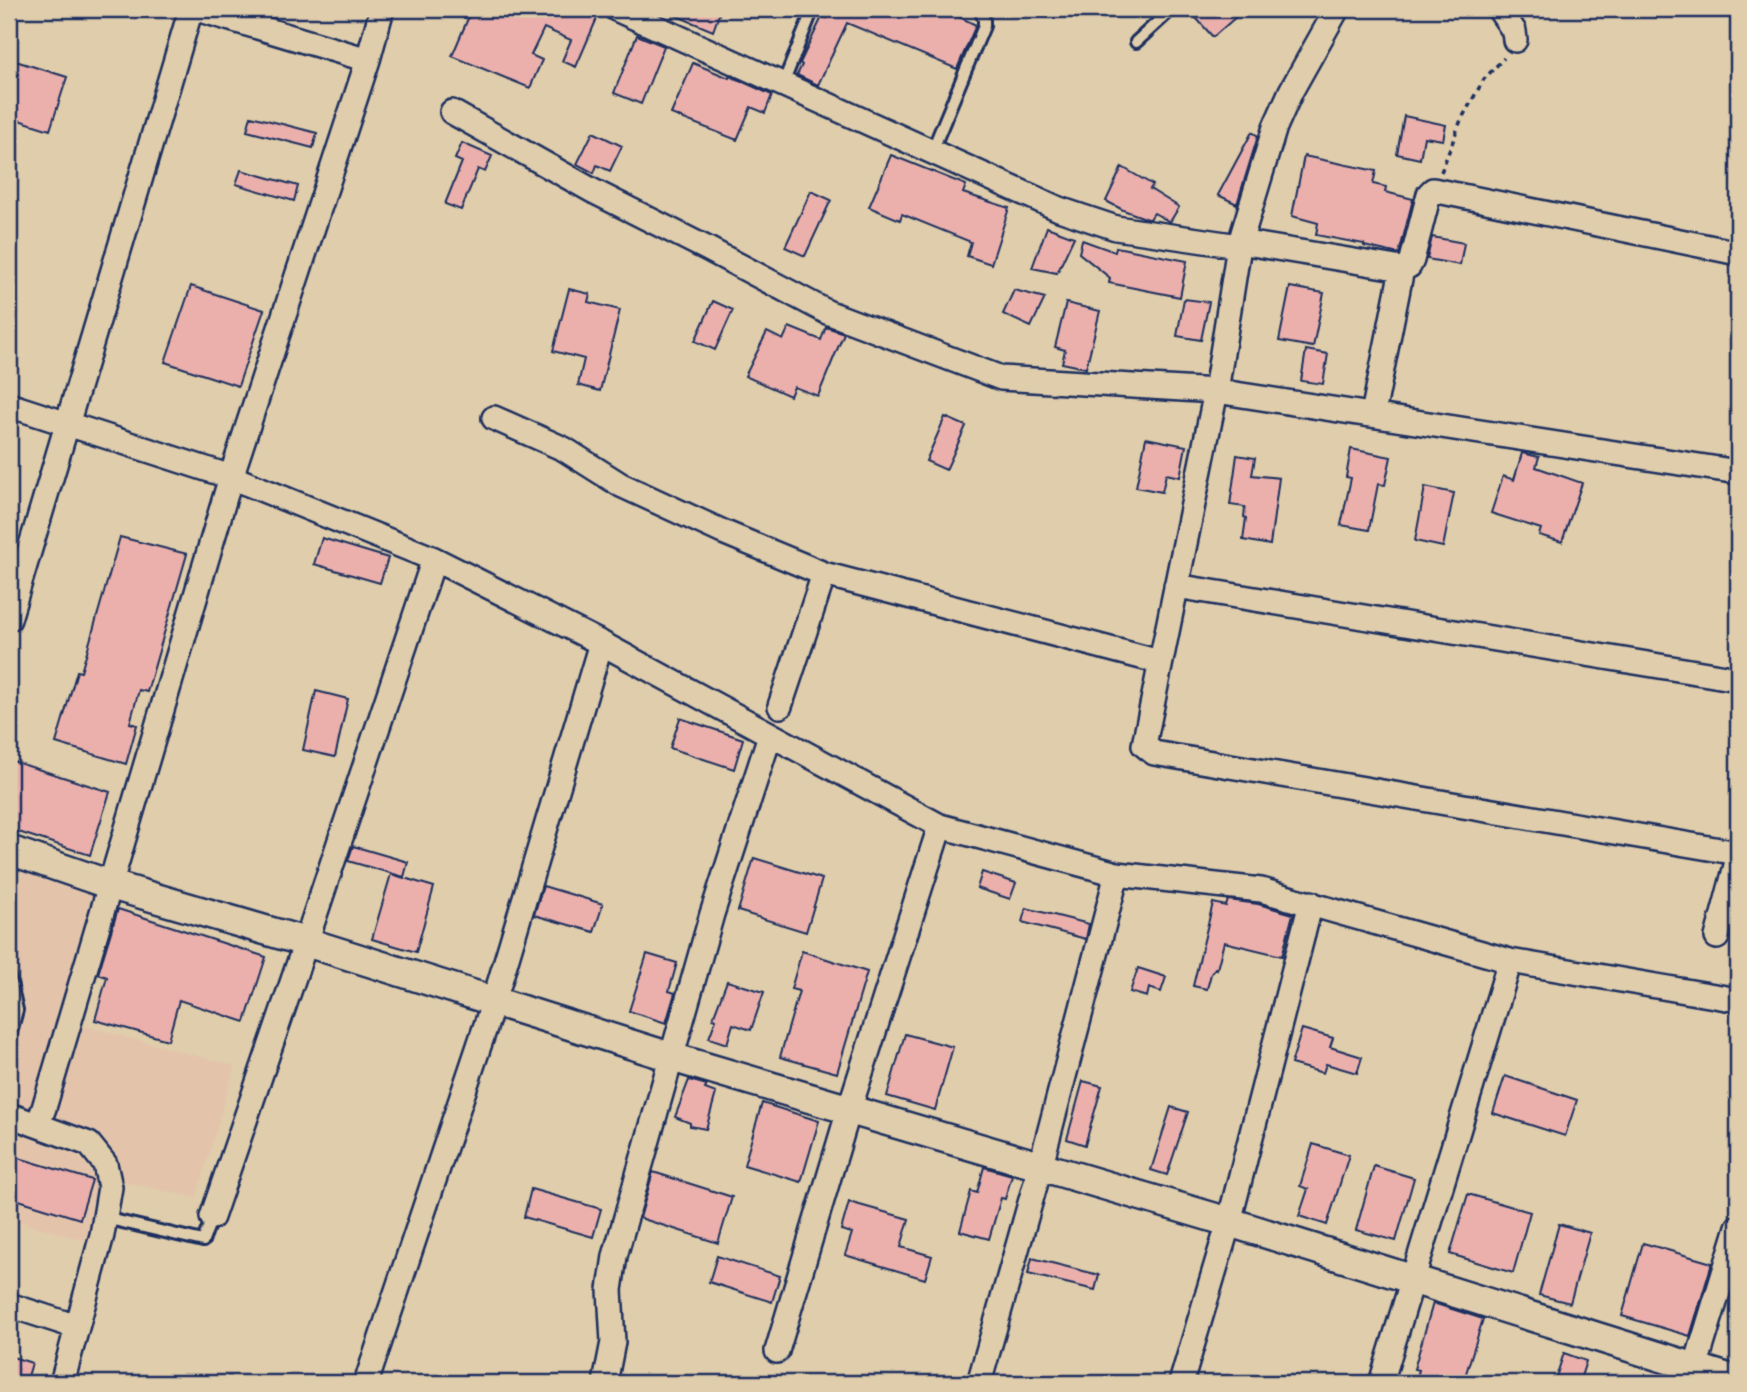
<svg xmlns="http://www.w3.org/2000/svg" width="1747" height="1392" font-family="'Shantell Sans',sans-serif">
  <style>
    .built { fill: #e3c4ab }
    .building { fill: #ebb0ac; stroke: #1b2f5e; stroke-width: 2 }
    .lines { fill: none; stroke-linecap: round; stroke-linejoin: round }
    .service-casing { stroke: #1b2f5e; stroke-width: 16 }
    .minor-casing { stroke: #1b2f5e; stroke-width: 28 }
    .tertiary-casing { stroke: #1b2f5e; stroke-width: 33 }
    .path { stroke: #1b2f5e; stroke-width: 3.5; stroke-dasharray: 5 5; stroke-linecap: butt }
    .service { stroke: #e0cdab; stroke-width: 10 }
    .minor { stroke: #e0cdab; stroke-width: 23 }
    .tertiary { stroke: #e0cdab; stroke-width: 28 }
  </style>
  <rect width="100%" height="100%" fill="#e0cdab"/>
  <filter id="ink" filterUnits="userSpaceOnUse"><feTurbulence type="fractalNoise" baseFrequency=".0143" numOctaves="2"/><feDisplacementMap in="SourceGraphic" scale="14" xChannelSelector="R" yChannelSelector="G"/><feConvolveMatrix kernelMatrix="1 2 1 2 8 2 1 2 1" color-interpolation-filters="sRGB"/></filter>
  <g filter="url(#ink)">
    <path class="built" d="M 9,853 L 111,885 L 70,1022 L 235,1066 L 196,1198 L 120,1181 L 100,1245 L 9,1219 Z"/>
    <path class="building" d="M 472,9 L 582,9 L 598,16 L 576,67 L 562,61 L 571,40 L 544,28 L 531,55 L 542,60 L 530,88 L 452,56 Z
      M 660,9 L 721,9 L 713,31 Z
      M 821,9 L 943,9 L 976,25 L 957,69 L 847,23 L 818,85 L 797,75 L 802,65 L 800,63 L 822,17 L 827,18 L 829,14 Z
      M 1188,9 L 1245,9 L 1213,37 Z
      M 637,35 L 664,46 L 641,104 L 614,93 Z
      M 9,59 L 67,77 L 50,130 L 9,117 Z
      M 693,63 L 729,78 L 730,76 L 772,95 L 765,113 L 751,107 L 737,140 L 671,114 Z
      M 251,116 L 317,133 L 313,148 L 247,131 Z
      M 1404,116 L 1446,125 L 1443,140 L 1424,137 L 1420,159 L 1397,154 Z
      M 593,132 L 622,146 L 610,171 L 597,165 L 594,173 L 577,164 Z
      M 1252,132 L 1258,136 L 1237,204 L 1218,195 Z
      M 462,143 L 492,156 L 485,172 L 478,169 L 461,210 L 445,204 L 462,162 L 455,159 Z
      M 891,155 L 966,185 L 963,193 L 1009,208 L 991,264 L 967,256 L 971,242 L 902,214 L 900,220 L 869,207 Z
      M 1304,156 L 1376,171 L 1373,184 L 1386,187 L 1385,192 L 1413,199 L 1399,254 L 1364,246 L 1364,244 L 1316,235 L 1318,223 L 1292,216 Z
      M 1122,167 L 1153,185 L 1150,189 L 1179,207 L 1170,222 L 1154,213 L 1150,219 L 1148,219 L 1123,210 L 1106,201 Z
      M 241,170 L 298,186 L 294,201 L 236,184 Z
      M 811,191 L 831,200 L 805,256 L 785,247 Z
      M 1047,227 L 1074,237 L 1057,273 L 1032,268 Z
      M 1432,237 L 1464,243 L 1460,265 L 1427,259 Z
      M 1082,240 L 1115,252 L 1116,247 L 1187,261 L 1180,297 L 1109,283 L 1110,278 L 1079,253 Z
      M 191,286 L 264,310 L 238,386 L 165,362 Z
      M 1290,287 L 1324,293 L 1313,347 L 1279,341 Z
      M 569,289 L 590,294 L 588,302 L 620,310 L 600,391 L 578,385 L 584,359 L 553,351 Z
      M 1014,290 L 1045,298 L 1031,327 L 1003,314 Z
      M 1184,299 L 1209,302 L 1201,340 L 1177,336 Z
      M 713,301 L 733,310 L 715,350 L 695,341 Z
      M 1066,303 L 1100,311 L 1086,368 L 1062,363 L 1065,350 L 1055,347 Z
      M 789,327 L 821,340 L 826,327 L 844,333 L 818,396 L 794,387 L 790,396 L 745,376 L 767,332 L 783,340 Z
      M 1306,350 L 1328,354 L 1323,384 L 1301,381 Z
      M 945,417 L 966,426 L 946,470 L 926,461 Z
      M 1146,438 L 1186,446 L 1180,477 L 1166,474 L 1162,492 L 1136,487 Z
      M 1351,449 L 1391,457 L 1385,485 L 1378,484 L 1369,530 L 1341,525 L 1351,478 L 1346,477 Z
      M 1522,453 L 1539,457 L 1536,467 L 1582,483 L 1562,542 L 1539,535 L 1541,529 L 1491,513 L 1503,476 L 1514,480 Z
      M 1237,455 L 1255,458 L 1252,475 L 1279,478 L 1270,545 L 1243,540 L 1246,518 L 1244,517 L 1245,507 L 1230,505 Z
      M 1425,487 L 1454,493 L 1443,547 L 1415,541 Z
      M 120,537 L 187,554 L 147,692 L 139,690 L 130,723 L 137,725 L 126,764 L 56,743 L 77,671 L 81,672 Z
      M 322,538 L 388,558 L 380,583 L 314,564 Z
      M 316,691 L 348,699 L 335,757 L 303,750 Z
      M 680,718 L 743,739 L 734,769 L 670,748 Z
      M 9,760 L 110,792 L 90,855 L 9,829 Z
      M 353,846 L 408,862 L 404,877 L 348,861 Z
      M 754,858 L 822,879 L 806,932 L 738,911 Z
      M 982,872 L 1016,883 L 1010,899 L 977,888 Z
      M 391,874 L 434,887 L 416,952 L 372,939 Z
      M 543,886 L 603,904 L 594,932 L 534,915 Z
      M 1228,900 L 1258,904 L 1293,914 L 1282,956 L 1224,942 L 1217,969 L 1215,968 L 1211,974 L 1207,989 L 1193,986 L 1213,903 L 1226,906 Z
      M 1026,908 L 1089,924 L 1086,939 L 1022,922 Z
      M 118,909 L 266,957 L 245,1022 L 179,1000 L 168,1040 L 95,1020 L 107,977 L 98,974 Z
      M 802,951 L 867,972 L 837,1073 L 780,1057 L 799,991 L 791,989 Z
      M 647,954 L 677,963 L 669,991 L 675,993 L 666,1023 L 629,1011 Z
      M 1138,968 L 1166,977 L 1161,992 L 1149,988 L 1147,997 L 1130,992 Z
      M 727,981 L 764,992 L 751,1030 L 733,1024 L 727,1044 L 709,1038 L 716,1019 L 713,1018 Z
      M 1302,1029 L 1333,1038 L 1330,1047 L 1362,1057 L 1357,1073 L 1326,1064 L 1323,1073 L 1291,1064 Z
      M 905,1034 L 953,1047 L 935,1110 L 887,1096 Z
      M 1505,1076 L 1577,1100 L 1565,1136 L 1493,1113 Z
      M 689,1080 L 707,1085 L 705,1089 L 716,1093 L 706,1129 L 690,1126 L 690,1123 L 675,1117 Z
      M 1083,1081 L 1102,1086 L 1085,1145 L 1067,1139 Z
      M 762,1103 L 819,1121 L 801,1182 L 744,1165 Z
      M 1171,1107 L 1188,1112 L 1167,1175 L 1151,1170 Z
      M 1313,1144 L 1349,1155 L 1327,1225 L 1299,1216 L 1308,1189 L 1300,1186 Z
      M 9,1155 L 92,1180 L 80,1219 L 9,1197 Z
      M 1374,1166 L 1414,1178 L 1396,1241 L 1356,1230 Z
      M 984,1167 L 1012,1175 L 1005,1199 L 1001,1198 L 989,1239 L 960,1231 L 971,1191 L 977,1193 Z
      M 653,1172 L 732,1197 L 718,1243 L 640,1218 Z
      M 531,1189 L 601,1209 L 593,1237 L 524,1217 Z
      M 1468,1194 L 1530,1212 L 1513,1273 L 1450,1254 Z
      M 849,1202 L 909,1219 L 901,1247 L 932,1256 L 925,1279 L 845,1255 L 852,1233 L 841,1230 Z
      M 1559,1224 L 1590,1233 L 1570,1303 L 1539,1295 Z
      M 1643,1243 L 1712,1263 L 1690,1336 L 1622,1316 Z
      M 717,1256 L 780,1276 L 772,1302 L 709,1282 Z
      M 1032,1258 L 1099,1275 L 1095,1290 L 1028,1274 Z
      M 1433,1303 L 1483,1319 L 1463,1383 L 1415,1383 L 1419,1370 L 1414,1369 Z
      M 1564,1353 L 1586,1361 L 1579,1383 L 1554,1383 Z
      M 9,1356 L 32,1363 L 26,1383 L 9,1383 Z"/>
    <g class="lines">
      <g class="service-casing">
        <path id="service" d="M 1136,42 L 1172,9
          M 783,84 L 813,9
          M 932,151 L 984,26 L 984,20 L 980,9
          M 9,975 L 17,1010 L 9,1040
          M 105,1218 L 203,1241 L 212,1217"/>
      </g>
      <g class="minor-casing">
        <path id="minor" d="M 197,9 L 368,60
          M 616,9 L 1059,209 L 1116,228 L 1239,246
          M 1337,9 L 1291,91 L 1275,127 L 1239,246 L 1216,391 L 1144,745 L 1154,753 L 1738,853
          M 1499,9 L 1514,31 L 1515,40
          M 452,112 L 593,191 L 708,249 L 827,312 L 1001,378 L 1216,391 L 1738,472
          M 1240,242 L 1402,269 L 1409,266 L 1412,260 L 1429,194 L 1433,190 L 1738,253
          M 9,405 L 231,477 L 434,559 L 601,643 L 940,826 L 1117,874 L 1261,890 L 1510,961 L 1738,1000
          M 1373,414 L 1402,269
          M 494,418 L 564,449 L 621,485 L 723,532 L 824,574 L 1160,662
          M 1176,586 L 1738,679
          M 9,619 L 191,9
          M 780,706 L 824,574
          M 1717,937 L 1738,858
          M 9,1115 L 89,1144 L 105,1164 L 110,1187 L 102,1235 L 62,1383
          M 38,1124 L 44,1108 L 231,477 L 368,60 L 382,9
          M 212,1217 L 306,942 L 434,559
          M 9,1305 L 77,1327
          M 777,1351 L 849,1110 L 940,826
          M 1695,1368 L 1738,1227
          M 366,1383 L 494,1001 L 601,643
          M 605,1383 L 613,1342 L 610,1290 L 615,1256 L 712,914 L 770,735
          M 979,1383 L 1040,1168 L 1117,874
          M 1181,1383 L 1229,1222 L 1311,903
          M 1381,1383 L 1510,961"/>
      </g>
      <g class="tertiary-casing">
        <path id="tertiary" d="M 9,850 L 111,885 L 306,942 L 671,1057 L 1229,1222 L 1738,1381"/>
      </g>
      <path class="path" d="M 1441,172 L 1461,120 L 1484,79 L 1504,58
        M 208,1383 C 221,1373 237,1379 252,1383"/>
      <use href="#service" class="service"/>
      <use href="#minor" class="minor"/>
      <use href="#tertiary" class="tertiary"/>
    </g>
  </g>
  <rect width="1747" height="1392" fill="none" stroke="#e0cdab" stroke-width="35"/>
  <rect x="18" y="18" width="1712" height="1357" fill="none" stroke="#1b2f5e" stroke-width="2.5" filter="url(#ink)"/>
</svg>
